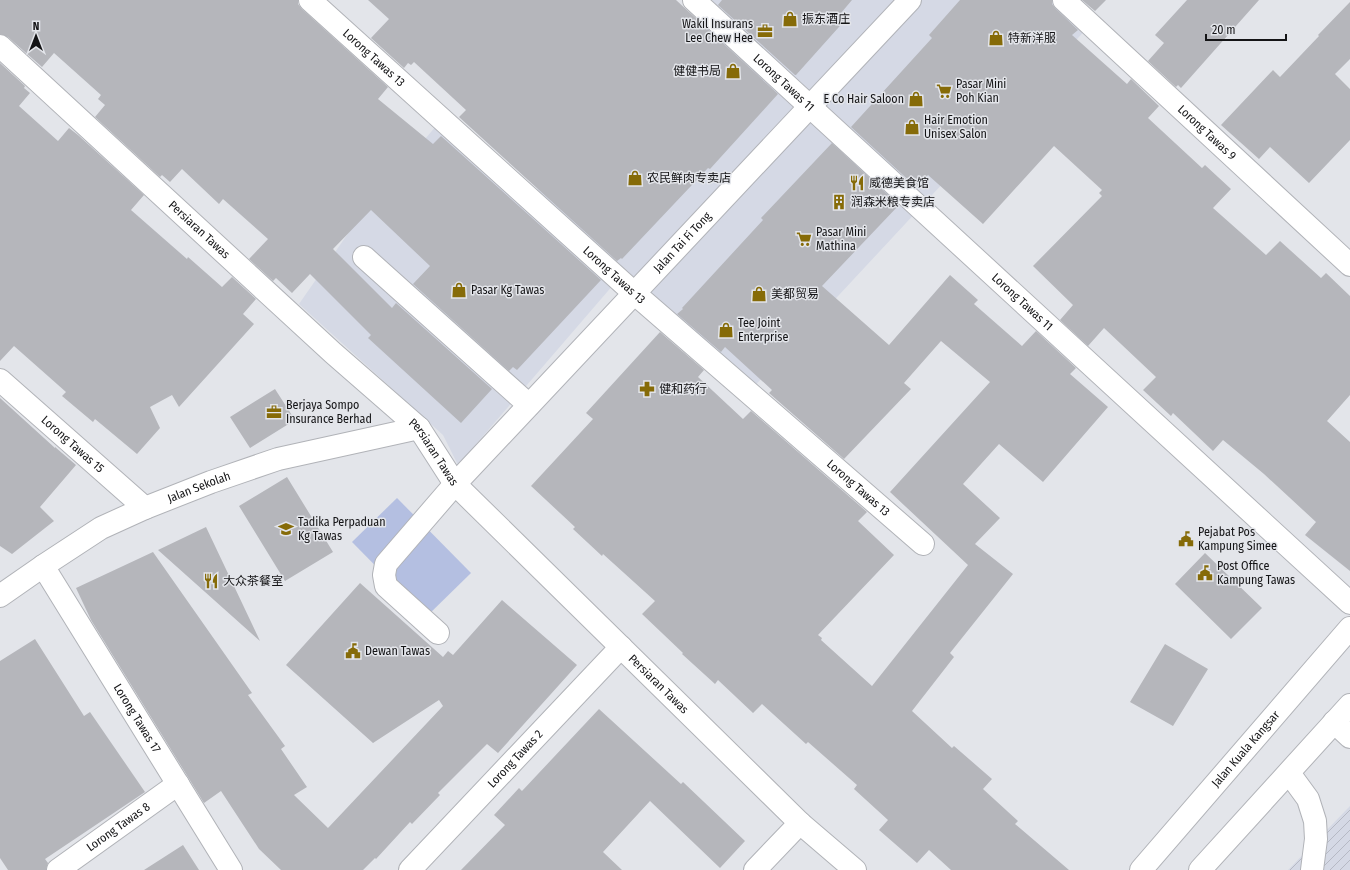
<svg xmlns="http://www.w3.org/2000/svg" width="1350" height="870" font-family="'Fira Sans Condensed','Noto Sans SC',sans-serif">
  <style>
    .built { fill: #d5d9e5 }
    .industrial { fill: url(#industrial-furrows) }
    .pitch { fill: #b4bfe1 }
    .building { fill: #b5b6bb }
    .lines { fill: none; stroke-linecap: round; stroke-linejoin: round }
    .minor-casing { stroke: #b1b3b8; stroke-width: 24 }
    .highway-casing { stroke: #b1b3b8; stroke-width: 24 }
    .minor { stroke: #fff; stroke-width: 22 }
    .highway { stroke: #fff; stroke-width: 22 }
    .labels { text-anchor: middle; stroke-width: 3; stroke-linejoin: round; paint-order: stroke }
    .poi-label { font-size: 12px; fill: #141416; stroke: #e3e5ea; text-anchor: start }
    .street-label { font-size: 12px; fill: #141416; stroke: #e3e5ea }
  </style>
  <defs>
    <pattern id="industrial-furrows" width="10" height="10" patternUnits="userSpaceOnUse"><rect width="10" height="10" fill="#d5d9e5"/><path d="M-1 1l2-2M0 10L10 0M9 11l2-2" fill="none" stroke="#b6b9c4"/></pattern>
  </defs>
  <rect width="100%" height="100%" fill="#e3e5ea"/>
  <path class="built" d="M 713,0 L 1064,0 L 1091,24 L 747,394 L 620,277 L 458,465 L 443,435 L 299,304 L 365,209 L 437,125 L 531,196 Z"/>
  <path class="industrial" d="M 1350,806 L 1350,870 L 1288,870 Z"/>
  <path class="pitch" d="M 397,498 L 471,573 L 426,617 L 352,542 Z"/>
  <path class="building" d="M 0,0 L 298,0 L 298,4 L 302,9 L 388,87 L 378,99 L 433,144 L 441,136 L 601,280 L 517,370 L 513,367 L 509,371 L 413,284 L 430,266 L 371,210 L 333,249 L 392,308 L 396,303 L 492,389 L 461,423 L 368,338 L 371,335 L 310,274 L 292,293 L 276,278 L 273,281 L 249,259 L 268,239 L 223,199 L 219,204 L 182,169 L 170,182 L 162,175 L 160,177 L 95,117 L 105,105 L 98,99 L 101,95 L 54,53 L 42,67 L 8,37 L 0,34 Z
    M 368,0 L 676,0 L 778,94 L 710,169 L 708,168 L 622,259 L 621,258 L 617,261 L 459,117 L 466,110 L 414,62 L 411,65 L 408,63 L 404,68 L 371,38 L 389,19 Z
    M 722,0 L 852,0 L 841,13 L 847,18 L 796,75 L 795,75 L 718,5 Z
    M 960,0 L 1052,0 L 1052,4 L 1056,9 L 1078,30 L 1072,35 L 1127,84 L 1131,79 L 1159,106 L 1148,118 L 1202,168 L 1205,165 L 1231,189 L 1213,208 L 1266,255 L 1280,241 L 1321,278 L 1326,273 L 1350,296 L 1350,395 L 1327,421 L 1350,442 L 1350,571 L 1305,535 L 1316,522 L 1264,474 L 1223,440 L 1213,451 L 1173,413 L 1171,416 L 1143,390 L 1156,377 L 1104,328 L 1088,346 L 1060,320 L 1073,305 L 1033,266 L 1102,196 L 1099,193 L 1102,190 L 1054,146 L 983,224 L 928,175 L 916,187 L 851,127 L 932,38 L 929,35 Z
    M 1082,0 L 1106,0 L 1095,11 Z
    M 1187,0 L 1259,0 L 1181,88 L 1178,85 L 1176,87 L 1148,61 L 1164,43 L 1155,35 Z
    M 1350,2 L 1350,59 L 1335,74 L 1350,89 L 1350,140 L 1309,183 L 1270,147 L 1259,159 L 1221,125 L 1273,70 L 1280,77 L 1319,36 L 1318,35 Z
    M 0,63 L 25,86 L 24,88 L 30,93 L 19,106 L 58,141 L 69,128 L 78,135 L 144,195 L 131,210 L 187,259 L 188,257 L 222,287 L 232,277 L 256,299 L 243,314 L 254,324 L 179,407 L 172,395 L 150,407 L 160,428 L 137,454 L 95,419 L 93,422 L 62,396 L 66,392 L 14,346 L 0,361 Z
    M 832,143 L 899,205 L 822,286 L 889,345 L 950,275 L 978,300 L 974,304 L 1022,346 L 1036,331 L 1076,368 L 1070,374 L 1108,407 L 1043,482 L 999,444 L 963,484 L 1000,518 L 975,544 L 1013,574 L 950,653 L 954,657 L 912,711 L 952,748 L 954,746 L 992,779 L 983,789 L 1018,821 L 1015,824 L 1069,870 L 951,870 L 929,850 L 917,863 L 879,830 L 888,820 L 854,789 L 857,785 L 808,742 L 806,744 L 762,704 L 753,713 L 718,680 L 715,684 L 682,654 L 683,653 L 642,614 L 655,601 L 603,554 L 602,556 L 573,529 L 575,527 L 531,486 L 593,419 L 586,413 L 660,332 L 704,370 L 698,377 L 743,419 L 751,411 L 867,512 L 858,521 L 894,555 L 818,635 L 822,638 L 821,640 L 872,686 L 968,565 L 890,492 L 990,382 L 941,341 L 904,383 L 911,389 L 844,459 L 769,393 L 772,390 L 725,347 L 721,352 L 677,314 L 683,309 L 682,308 L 763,220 L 761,218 Z
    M 275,389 L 295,420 L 250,448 L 230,417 Z
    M 0,398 L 55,448 L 55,447 L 76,465 L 40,507 L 54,521 L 12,554 L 0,546 Z
    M 287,477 L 333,552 L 285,581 L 239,506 Z
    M 206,527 L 260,641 L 158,550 Z
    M 153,552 L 252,693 L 248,695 L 285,746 L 281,749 L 307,787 L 294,795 L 328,828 L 443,706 L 439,700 L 373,743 L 286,665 L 360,583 L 443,657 L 448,651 L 453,655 L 502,600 L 577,665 L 498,753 L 487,744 L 438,793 L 440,795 L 412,824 L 410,822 L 376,859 L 375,858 L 363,870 L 281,870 L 259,849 L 221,791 L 204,803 L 91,620 L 76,588 Z
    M 1205,553 L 1262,608 L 1231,639 L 1175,584 Z
    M 35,639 L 84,716 L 90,712 L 145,792 L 45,859 L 48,863 L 46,870 L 8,870 L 0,858 L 0,661 Z
    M 1165,644 L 1208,669 L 1173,726 L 1130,702 Z
    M 599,709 L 681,784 L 683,782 L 745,841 L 720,868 L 650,801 L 603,852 L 622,870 L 461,870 L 505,825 L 494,815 L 519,788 L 522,791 Z
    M 183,845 L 199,870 L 144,870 Z"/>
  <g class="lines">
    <g class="minor-casing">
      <g id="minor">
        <path id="s1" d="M 310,0 L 634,293 L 923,544"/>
        <path id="s2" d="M 694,0 L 1350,603"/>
        <path id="s3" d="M 1064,0 L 1350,265"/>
        <path id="s4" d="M 0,46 L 333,353 L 419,428 L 455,484 L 800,823 L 855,870"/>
        <path d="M 364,257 L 529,405"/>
        <path id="s5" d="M 0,380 L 145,508"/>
        <path id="s6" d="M 43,566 L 231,870"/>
        <path id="s7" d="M 0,596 L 43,566 L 101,528 L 145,508 L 211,482 L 278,459 L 419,428"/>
        <path id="s8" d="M 438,633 L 386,586 L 384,575 L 386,564 L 455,484 L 910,0"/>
        <path d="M 1334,722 L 1350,737"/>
        <path d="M 1289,773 L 1308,799 L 1315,821 L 1316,839 L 1312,870"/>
        <path id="s9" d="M 58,870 L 178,784"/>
        <path id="s10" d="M 410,870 L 621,647"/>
        <path d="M 755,870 L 800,823"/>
      </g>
    </g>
    <g class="highway-casing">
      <g id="highway">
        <path id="s11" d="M 1141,870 L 1350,628"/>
        <path d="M 1200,870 L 1350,705"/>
      </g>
    </g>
    <use href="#minor" class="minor"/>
    <use href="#highway" class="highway"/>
  </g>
  <defs>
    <g id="shop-bare" transform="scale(1.2)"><path d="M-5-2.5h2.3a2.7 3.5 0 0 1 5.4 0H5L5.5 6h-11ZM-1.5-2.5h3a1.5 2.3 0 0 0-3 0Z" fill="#866b08" stroke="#e3e5ea" stroke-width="2.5" paint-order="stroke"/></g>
    <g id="office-bare" transform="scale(1.2)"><path d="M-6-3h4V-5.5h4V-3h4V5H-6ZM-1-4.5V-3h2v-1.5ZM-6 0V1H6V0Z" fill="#866b08" stroke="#e3e5ea" stroke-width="2.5" paint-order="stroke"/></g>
    <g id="supermarket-bare" transform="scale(1.2)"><path d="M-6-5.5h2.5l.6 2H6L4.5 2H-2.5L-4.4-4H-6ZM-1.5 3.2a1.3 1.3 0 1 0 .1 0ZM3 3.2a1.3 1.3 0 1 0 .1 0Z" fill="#866b08" stroke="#e3e5ea" stroke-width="2.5" paint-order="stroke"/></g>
    <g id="restaurant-bare" transform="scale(1.2)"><path d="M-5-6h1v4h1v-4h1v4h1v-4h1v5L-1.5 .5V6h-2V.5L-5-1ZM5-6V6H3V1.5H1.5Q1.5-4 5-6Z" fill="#866b08" stroke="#e3e5ea" stroke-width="2.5" paint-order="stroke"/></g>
    <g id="building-bare" transform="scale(1.2)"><path d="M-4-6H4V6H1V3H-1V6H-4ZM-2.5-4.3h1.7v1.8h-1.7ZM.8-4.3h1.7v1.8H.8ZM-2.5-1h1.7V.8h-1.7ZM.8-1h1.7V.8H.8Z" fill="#866b08" stroke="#e3e5ea" stroke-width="2.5" paint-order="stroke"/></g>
    <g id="pharmacy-bare" transform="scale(1.2)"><path d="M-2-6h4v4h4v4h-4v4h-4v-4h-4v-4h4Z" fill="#866b08" stroke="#e3e5ea" stroke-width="2.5" paint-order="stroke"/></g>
    <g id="school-bare" transform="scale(1.2)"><path d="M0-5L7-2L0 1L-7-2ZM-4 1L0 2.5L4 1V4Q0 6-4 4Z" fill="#866b08" stroke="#e3e5ea" stroke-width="2.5" paint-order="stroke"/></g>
    <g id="civic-bare" transform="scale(1.2)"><path d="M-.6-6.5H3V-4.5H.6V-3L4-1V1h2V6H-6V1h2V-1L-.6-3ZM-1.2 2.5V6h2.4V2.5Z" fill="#866b08" stroke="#e3e5ea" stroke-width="2.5" paint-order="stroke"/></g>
  </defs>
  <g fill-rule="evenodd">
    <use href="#shop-bare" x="790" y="19"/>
    <use href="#office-bare" x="765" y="31"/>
    <use href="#shop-bare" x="996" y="38"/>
    <use href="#shop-bare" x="733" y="71"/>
    <use href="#supermarket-bare" x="944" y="91"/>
    <use href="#shop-bare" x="916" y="99"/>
    <use href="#shop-bare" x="912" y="127"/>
    <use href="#shop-bare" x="635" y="178"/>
    <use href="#restaurant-bare" x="857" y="183"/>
    <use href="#building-bare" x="839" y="202"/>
    <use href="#supermarket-bare" x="804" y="239"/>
    <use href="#shop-bare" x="459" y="290"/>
    <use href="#shop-bare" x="759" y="294"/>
    <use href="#shop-bare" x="726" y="330"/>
    <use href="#pharmacy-bare" x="647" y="389"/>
    <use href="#office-bare" x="274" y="412"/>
    <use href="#school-bare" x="286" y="529"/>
    <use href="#civic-bare" x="1186" y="539"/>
    <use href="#civic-bare" x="1205" y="573"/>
    <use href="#restaurant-bare" x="211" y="581"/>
    <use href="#civic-bare" x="353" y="651"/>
  </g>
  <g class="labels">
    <g class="poi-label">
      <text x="802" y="23">振东酒庄</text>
      <text x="753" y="28" text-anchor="end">Wakil Insurans<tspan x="753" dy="14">Lee Chew Hee</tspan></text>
      <text x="1008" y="42">特新洋服</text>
      <text x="721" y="75" text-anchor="end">健健书局</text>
      <text x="956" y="88">Pasar Mini<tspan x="956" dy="14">Poh Kian</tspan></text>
      <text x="904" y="103" text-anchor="end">E Co Hair Saloon</text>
      <text x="924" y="124">Hair Emotion<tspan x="924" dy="14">Unisex Salon</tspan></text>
      <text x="647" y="182">农民鲜肉专卖店</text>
      <text x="869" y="187">威德美食馆</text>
      <text x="851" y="206">润森米粮专卖店</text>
      <text x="816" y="236">Pasar Mini<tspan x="816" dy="14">Mathina</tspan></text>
      <text x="471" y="294">Pasar Kg Tawas</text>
      <text x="771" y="298">美都贸易</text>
      <text x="738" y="327">Tee Joint<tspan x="738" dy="14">Enterprise</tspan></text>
      <text x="659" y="393">健和药行</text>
      <text x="286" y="409">Berjaya Sompo<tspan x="286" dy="14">Insurance Berhad</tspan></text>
      <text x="298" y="526">Tadika Perpaduan<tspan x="298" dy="14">Kg Tawas</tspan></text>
      <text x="1198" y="536">Pejabat Pos<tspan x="1198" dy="14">Kampung Simee</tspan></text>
      <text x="1217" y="570">Post Office<tspan x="1217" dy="14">Kampung Tawas</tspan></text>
      <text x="223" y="585">大众茶餐室</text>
      <text x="365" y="655">Dewan Tawas</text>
    </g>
    <g class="street-label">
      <text dy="4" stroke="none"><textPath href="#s1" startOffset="86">Lorong Tawas 13</textPath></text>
      <text dy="4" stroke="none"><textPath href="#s2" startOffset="122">Lorong Tawas 11</textPath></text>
      <text dy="4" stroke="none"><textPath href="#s3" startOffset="195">Lorong Tawas 9</textPath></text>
      <text dy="4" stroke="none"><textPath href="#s4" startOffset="271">Persiaran Tawas</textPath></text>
      <text dy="4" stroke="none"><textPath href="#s8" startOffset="530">Jalan Tai Fi Tong</textPath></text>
      <text dy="4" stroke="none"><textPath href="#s1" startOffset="410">Lorong Tawas 13</textPath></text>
      <text dy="4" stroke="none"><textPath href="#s2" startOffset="446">Lorong Tawas 11</textPath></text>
      <text dy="4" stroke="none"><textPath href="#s5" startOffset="97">Lorong Tawas 15</textPath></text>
      <text dy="4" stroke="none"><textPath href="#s4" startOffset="595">Persiaran Tawas</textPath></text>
      <text dy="4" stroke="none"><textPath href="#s7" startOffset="228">Jalan Sekolah</textPath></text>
      <text dy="4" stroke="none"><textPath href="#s1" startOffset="734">Lorong Tawas 13</textPath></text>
      <text dy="4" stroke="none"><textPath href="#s4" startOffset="919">Persiaran Tawas</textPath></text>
      <text dy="4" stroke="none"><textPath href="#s6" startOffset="179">Lorong Tawas 17</textPath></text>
      <text dy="4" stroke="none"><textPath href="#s11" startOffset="160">Jalan Kuala Kangsar</textPath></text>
      <text dy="4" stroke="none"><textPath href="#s10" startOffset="153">Lorong Tawas 2</textPath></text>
      <text dy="4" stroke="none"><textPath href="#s9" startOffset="74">Lorong Tawas 8</textPath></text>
    </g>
  </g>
  <g transform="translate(36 36)" stroke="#e3e5ea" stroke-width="3" paint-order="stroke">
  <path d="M0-3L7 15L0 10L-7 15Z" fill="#141416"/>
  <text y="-6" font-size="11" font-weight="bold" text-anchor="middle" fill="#141416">N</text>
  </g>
  <path d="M1206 34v6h80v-6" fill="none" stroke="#141416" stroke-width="2"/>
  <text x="1212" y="34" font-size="12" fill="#141416" stroke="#e3e5ea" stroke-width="3" paint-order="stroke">20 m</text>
</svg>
